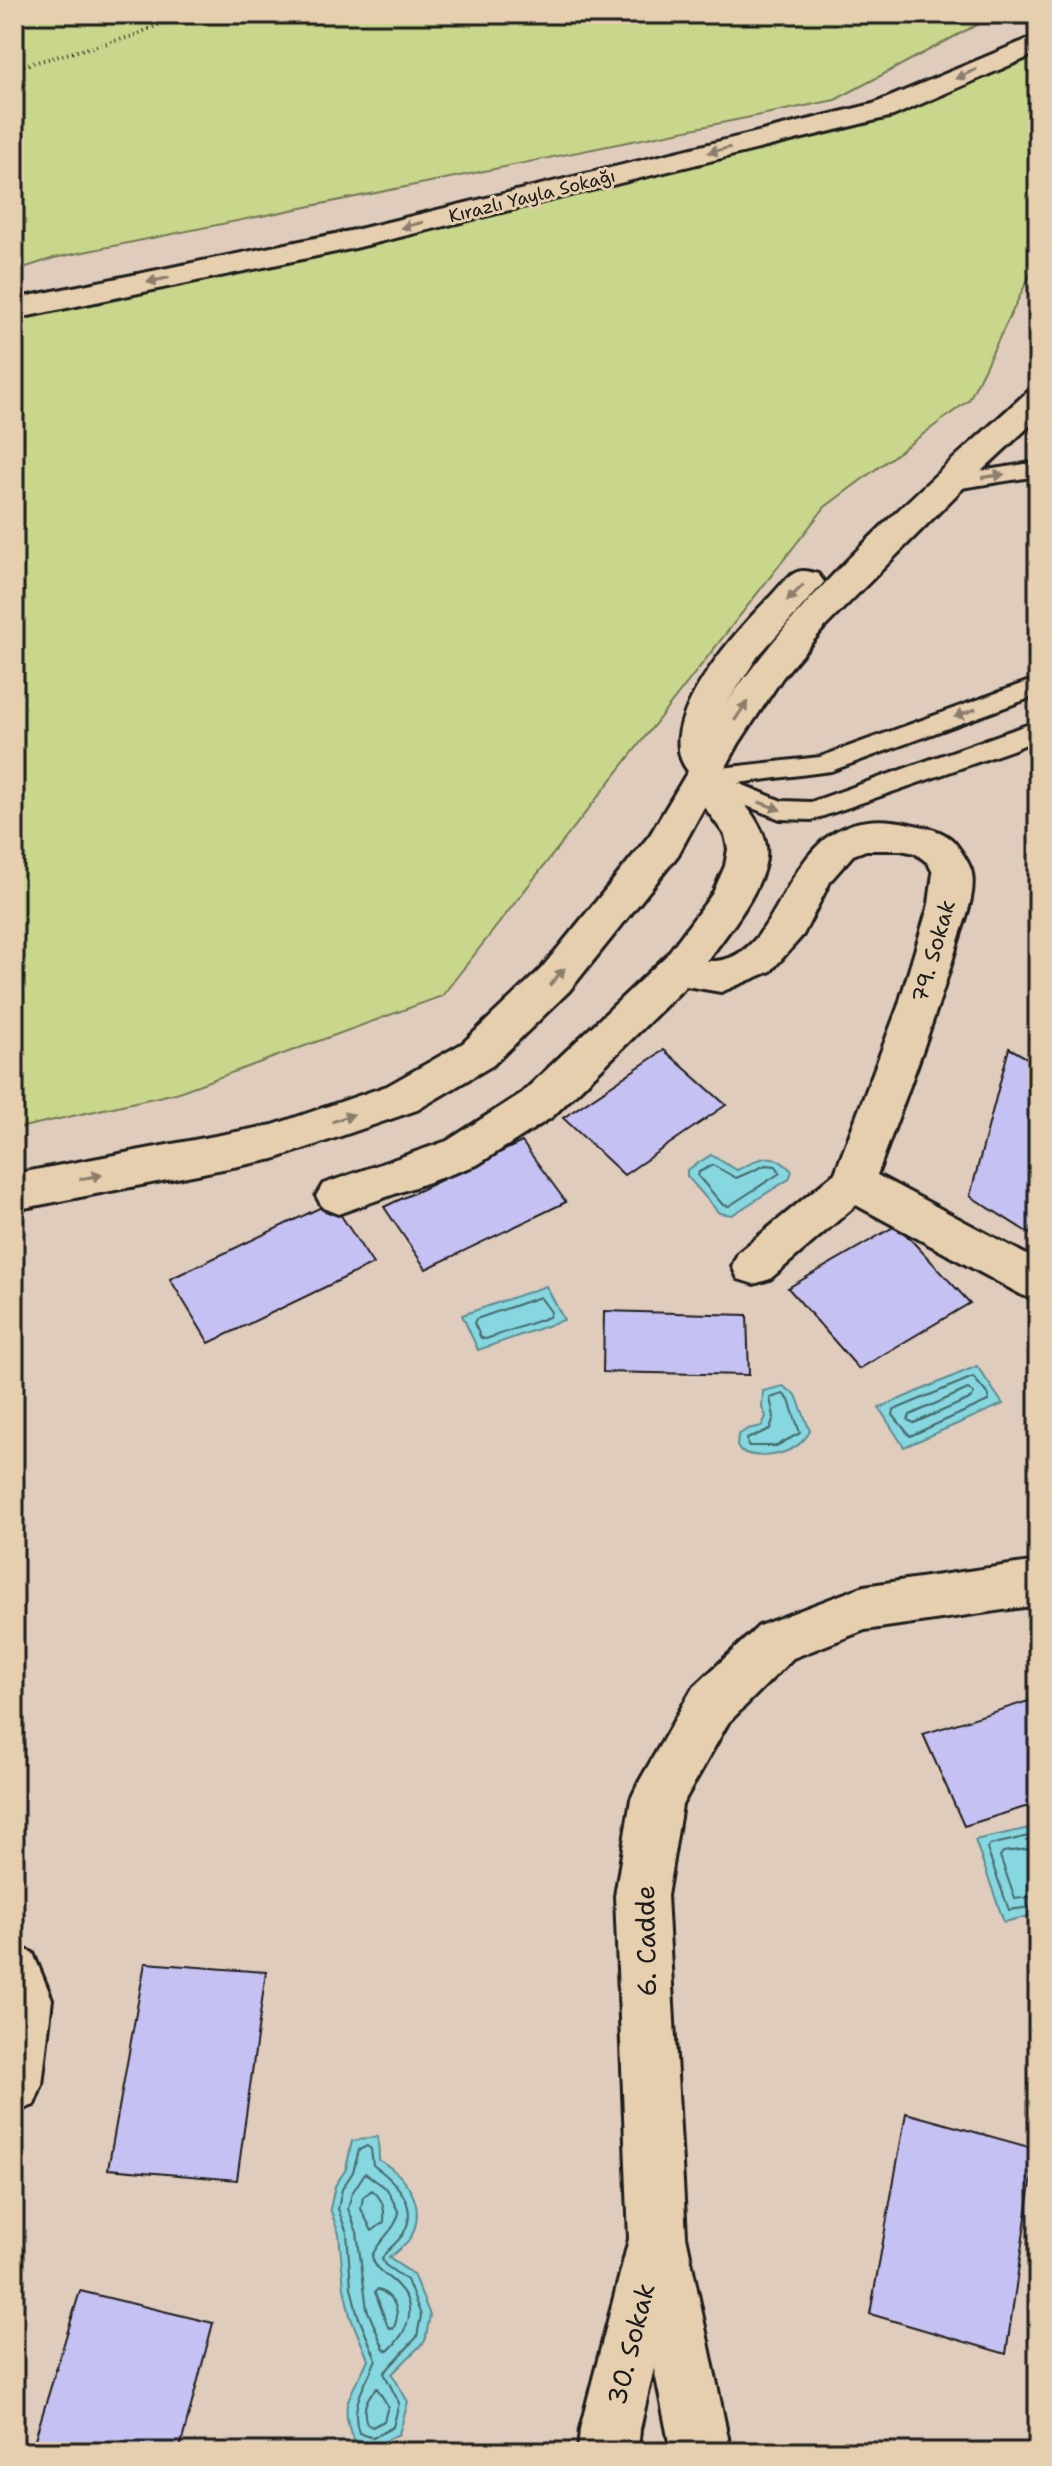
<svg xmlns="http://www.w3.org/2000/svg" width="1052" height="2466" font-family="'Shantell Sans',sans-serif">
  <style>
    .green { fill: #c8d78b; stroke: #727a54; stroke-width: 2 }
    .water { fill: #86d7df; stroke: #5c8c91; stroke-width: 2 }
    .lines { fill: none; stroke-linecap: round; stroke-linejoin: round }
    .shore { stroke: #46676a; stroke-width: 2 }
    .building { fill: #c6c1f3; stroke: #1c1c1c; stroke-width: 2 }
    .lane-casing { stroke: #1c1c1c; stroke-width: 6 }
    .street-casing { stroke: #1c1c1c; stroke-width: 6 }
    .secondary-casing { stroke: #1c1c1c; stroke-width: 6 }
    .path { stroke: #1c1c1c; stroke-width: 4; stroke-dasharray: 1 4; stroke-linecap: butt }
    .lane { fill: #e6cfaf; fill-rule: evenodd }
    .street { fill: #e6cfaf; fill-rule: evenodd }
    .secondary { fill: #e6cfaf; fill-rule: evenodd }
    .oneway { fill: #8b7e6d }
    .labels { text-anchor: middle; stroke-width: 6; stroke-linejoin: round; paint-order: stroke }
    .far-street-label { font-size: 18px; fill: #1c1c1c; stroke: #e6cfaf }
    .street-label { font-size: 22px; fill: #1c1c1c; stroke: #e6cfaf }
    .near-street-label { font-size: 26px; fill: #1c1c1c; stroke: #e6cfaf }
  </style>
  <rect width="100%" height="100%" fill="#e0ccbd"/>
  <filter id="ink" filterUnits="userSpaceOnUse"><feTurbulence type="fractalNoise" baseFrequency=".0125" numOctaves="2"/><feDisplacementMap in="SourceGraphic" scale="16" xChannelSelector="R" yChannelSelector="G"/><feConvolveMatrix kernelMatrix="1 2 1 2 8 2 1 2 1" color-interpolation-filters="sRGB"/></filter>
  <g filter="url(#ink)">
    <path class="green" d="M 14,14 L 997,14 L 835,100 L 54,258 L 14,271 Z
      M 1038,45 L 1038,259 L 969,400 L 825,507 L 442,996 L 176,1093 L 14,1129 L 14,299 L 851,124 Z"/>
    <path class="water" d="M 711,1155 L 737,1170 C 763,1158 770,1149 792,1171 L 789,1179 L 732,1215 L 719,1213 L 687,1176 L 687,1170 Z
      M 546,1286 L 564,1320 L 478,1350 L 462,1315 Z
      M 977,1366 L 1003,1404 L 904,1447 L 879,1408 Z
      M 783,1386 L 796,1395 L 810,1431 C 797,1455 763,1461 740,1451 L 737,1446 L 738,1435 L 748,1429 L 762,1426 L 766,1416 L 762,1408 L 763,1391 Z
      M 1034,1827 L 1038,1839 L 1038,1914 L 1004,1922 L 975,1840 Z
      M 378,2136 L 379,2160 C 405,2175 427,2203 412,2235 C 409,2243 396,2251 389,2258 L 413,2274 L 430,2315 L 425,2341 L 392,2374 L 408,2402 L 399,2434 L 373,2447 L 353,2439 C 337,2400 354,2393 368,2359 L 350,2316 L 344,2288 L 339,2234 L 330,2209 L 335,2186 L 346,2169 L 352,2141 Z"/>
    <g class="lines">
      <path class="shore" d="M 713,1165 L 736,1178 L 766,1165 L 776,1166 L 780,1173 L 729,1206 L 723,1205 L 698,1176 L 699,1172 Z
        M 540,1297 L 551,1312 L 549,1317 L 486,1339 L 481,1338 L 474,1323 L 476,1319 Z
        M 973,1377 L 989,1396 L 988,1401 L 910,1436 L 893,1415 L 894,1410 Z
        M 968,1389 L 974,1393 L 972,1398 L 914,1423 L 908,1420 L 910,1415 Z
        M 783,1394 L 789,1400 L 800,1433 L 776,1446 L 748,1446 L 747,1439 L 770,1429 L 774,1417 L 770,1398 Z
        M 1038,1838 L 1029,1836 L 990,1845 L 987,1849 L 1009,1910 L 1038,1906
        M 1038,1848 L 1003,1852 L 1000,1856 L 1015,1899 L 1038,1896
        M 367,2146 L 371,2149 L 373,2165 C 394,2180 421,2205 403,2234 C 397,2244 387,2248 382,2259 L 385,2265 L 407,2280 L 421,2315 L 417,2337 L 384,2373 L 399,2403 L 393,2427 L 373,2438 L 359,2433 C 349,2403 366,2386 376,2359 L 357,2313 L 351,2287 L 347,2233 L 338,2209 L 342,2189 L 353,2172 L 359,2150 Z
        M 365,2173 L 387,2189 L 399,2213 C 395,2231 379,2239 372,2256 C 375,2271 386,2274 396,2284 C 420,2307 408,2332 388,2351 L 384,2349 L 367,2309 L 357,2232 L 348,2209 L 352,2193 Z
        M 372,2190 C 383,2199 385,2208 384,2222 L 372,2231 L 361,2209 L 363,2197 Z
        M 378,2289 C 395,2297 402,2312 393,2329 L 388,2327 L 375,2292 Z
        M 377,2388 L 388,2406 L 384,2421 L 372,2427 L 367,2424 C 362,2410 365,2398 377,2388 Z"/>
    </g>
    <path class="building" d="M 1009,1048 L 1038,1064 L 1038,1239 L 970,1196 Z
      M 664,1050 L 726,1105 L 624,1175 L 563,1118 Z
      M 522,1142 L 566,1202 L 426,1269 L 384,1207 Z
      M 332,1202 L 373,1264 L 209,1343 L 170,1279 Z
      M 897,1225 L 970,1303 L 859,1369 L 788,1288 Z
      M 604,1311 L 747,1315 L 749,1375 L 603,1372 Z
      M 1038,1698 L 1038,1803 L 964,1826 L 923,1734 Z
      M 145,1963 L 266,1972 L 237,2180 L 108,2169 Z
      M 906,2113 L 1036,2149 L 1006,2354 L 870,2314 Z
      M 80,2291 L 213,2323 L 179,2452 L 31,2452 Z"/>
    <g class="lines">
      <g class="lane-casing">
        <path id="lane" d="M 1038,462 L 1038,476 L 948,490 L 937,483 L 948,476 Z
          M 1038,678 L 1038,695 L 831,771 L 738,783 L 782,801 L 811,802 L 1038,721 L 1038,739 L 1012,750 L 812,820 L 780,819 L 694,785 L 691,779 L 694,773 L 703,770 L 820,757 Z"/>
      </g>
      <g class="street-casing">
        <path id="street" d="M 703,766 C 722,771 731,787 743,802 C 753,815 764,830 766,846 C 771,881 727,934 707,961 C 795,966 774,793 910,824 C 928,828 948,831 958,847 C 963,854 971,866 972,874 C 976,896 963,924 957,945 C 934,1023 905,1099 877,1175 L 1038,1261 L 1038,1301 L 1022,1295 L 856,1205 L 770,1279 L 754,1284 L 738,1279 L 732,1266 L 738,1253 L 835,1173 L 898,1007 L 929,904 L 933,873 L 928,863 L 915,853 L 901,850 L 866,850 L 853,855 L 831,880 L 803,935 L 771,971 L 721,992 L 686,986 L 552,1117 L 477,1165 L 338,1214 L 323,1208 L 316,1196 L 323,1184 L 447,1141 L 522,1093 L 666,956 L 713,893 L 725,866 L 728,849 L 725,835 L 684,779 L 690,770 Z
          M 1038,1561 L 1038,1605 L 865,1630 L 793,1658 L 728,1723 L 682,1805 L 667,1896 L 686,2236 L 731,2452 L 671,2452 L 654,2368 L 640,2429 L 638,2452 L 578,2452 L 580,2429 L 629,2239 L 615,1896 L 631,1799 L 639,1782 L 692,1689 L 759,1626 L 864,1586 Z
          M 14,1945 L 33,1953 L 52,1999 L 42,2085 L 34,2105 L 14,2113 Z"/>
      </g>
      <g class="secondary-casing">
        <path id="secondary" d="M 1038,35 L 1038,53 L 893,116 L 355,248 L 14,319 L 14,299 L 355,230 L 873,104 Z
          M 1038,390 L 1038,418 L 960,491 L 823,629 L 782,678 L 739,743 L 678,855 L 569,991 L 493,1065 L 417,1110 L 274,1159 L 14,1210 L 14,1174 L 273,1125 L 387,1086 L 463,1043 L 541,969 L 650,835 L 688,771 C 650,726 737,630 768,599 C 776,591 785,578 795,573 C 803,569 810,572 818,574 L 824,582 L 758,656 L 725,706 C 805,588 921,489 1026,393 Z"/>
      </g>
      <path class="path" d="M 14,68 L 130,37 L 183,14"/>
      <use href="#lane" class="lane"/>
      <use href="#street" class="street"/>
      <use href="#secondary" class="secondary"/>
    </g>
    <defs><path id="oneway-solid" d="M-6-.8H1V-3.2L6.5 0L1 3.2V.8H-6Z" transform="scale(2)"/></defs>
    <g class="oneway">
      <use href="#oneway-solid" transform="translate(966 74) rotate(156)"/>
      <use href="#oneway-solid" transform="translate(719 150) rotate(167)"/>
      <use href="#oneway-solid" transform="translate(412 225) rotate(166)"/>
      <use href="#oneway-solid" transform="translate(158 280) rotate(168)"/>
      <use href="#oneway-solid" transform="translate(993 476) rotate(-9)"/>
      <use href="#oneway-solid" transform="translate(795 593) rotate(135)"/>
      <use href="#oneway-solid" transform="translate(741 711) rotate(-56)"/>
      <use href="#oneway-solid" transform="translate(965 713) rotate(160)"/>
      <use href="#oneway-solid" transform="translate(770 806) rotate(20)"/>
      <use href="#oneway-solid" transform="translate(557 977) rotate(-48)"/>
      <use href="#oneway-solid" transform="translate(343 1118) rotate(-19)"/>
      <use href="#oneway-solid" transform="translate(91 1177) rotate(-11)"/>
    </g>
  </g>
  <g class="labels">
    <g class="far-street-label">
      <text transform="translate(532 196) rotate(-14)" y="6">Kırazlı Yayla Sokağı</text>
    </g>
    <g class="street-label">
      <text transform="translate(933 951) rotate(-74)" y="8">79. Sokak</text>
    </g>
    <g class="near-street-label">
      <text transform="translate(646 1941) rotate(-91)" y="9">6. Cadde</text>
      <text transform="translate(631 2344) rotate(-76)" y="9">30. Sokak</text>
    </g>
  </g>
  <rect width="1052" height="2466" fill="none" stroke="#e6cfaf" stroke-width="48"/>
  <rect x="24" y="24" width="1004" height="2418" fill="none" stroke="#1c1c1c" stroke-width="3" filter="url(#ink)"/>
</svg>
